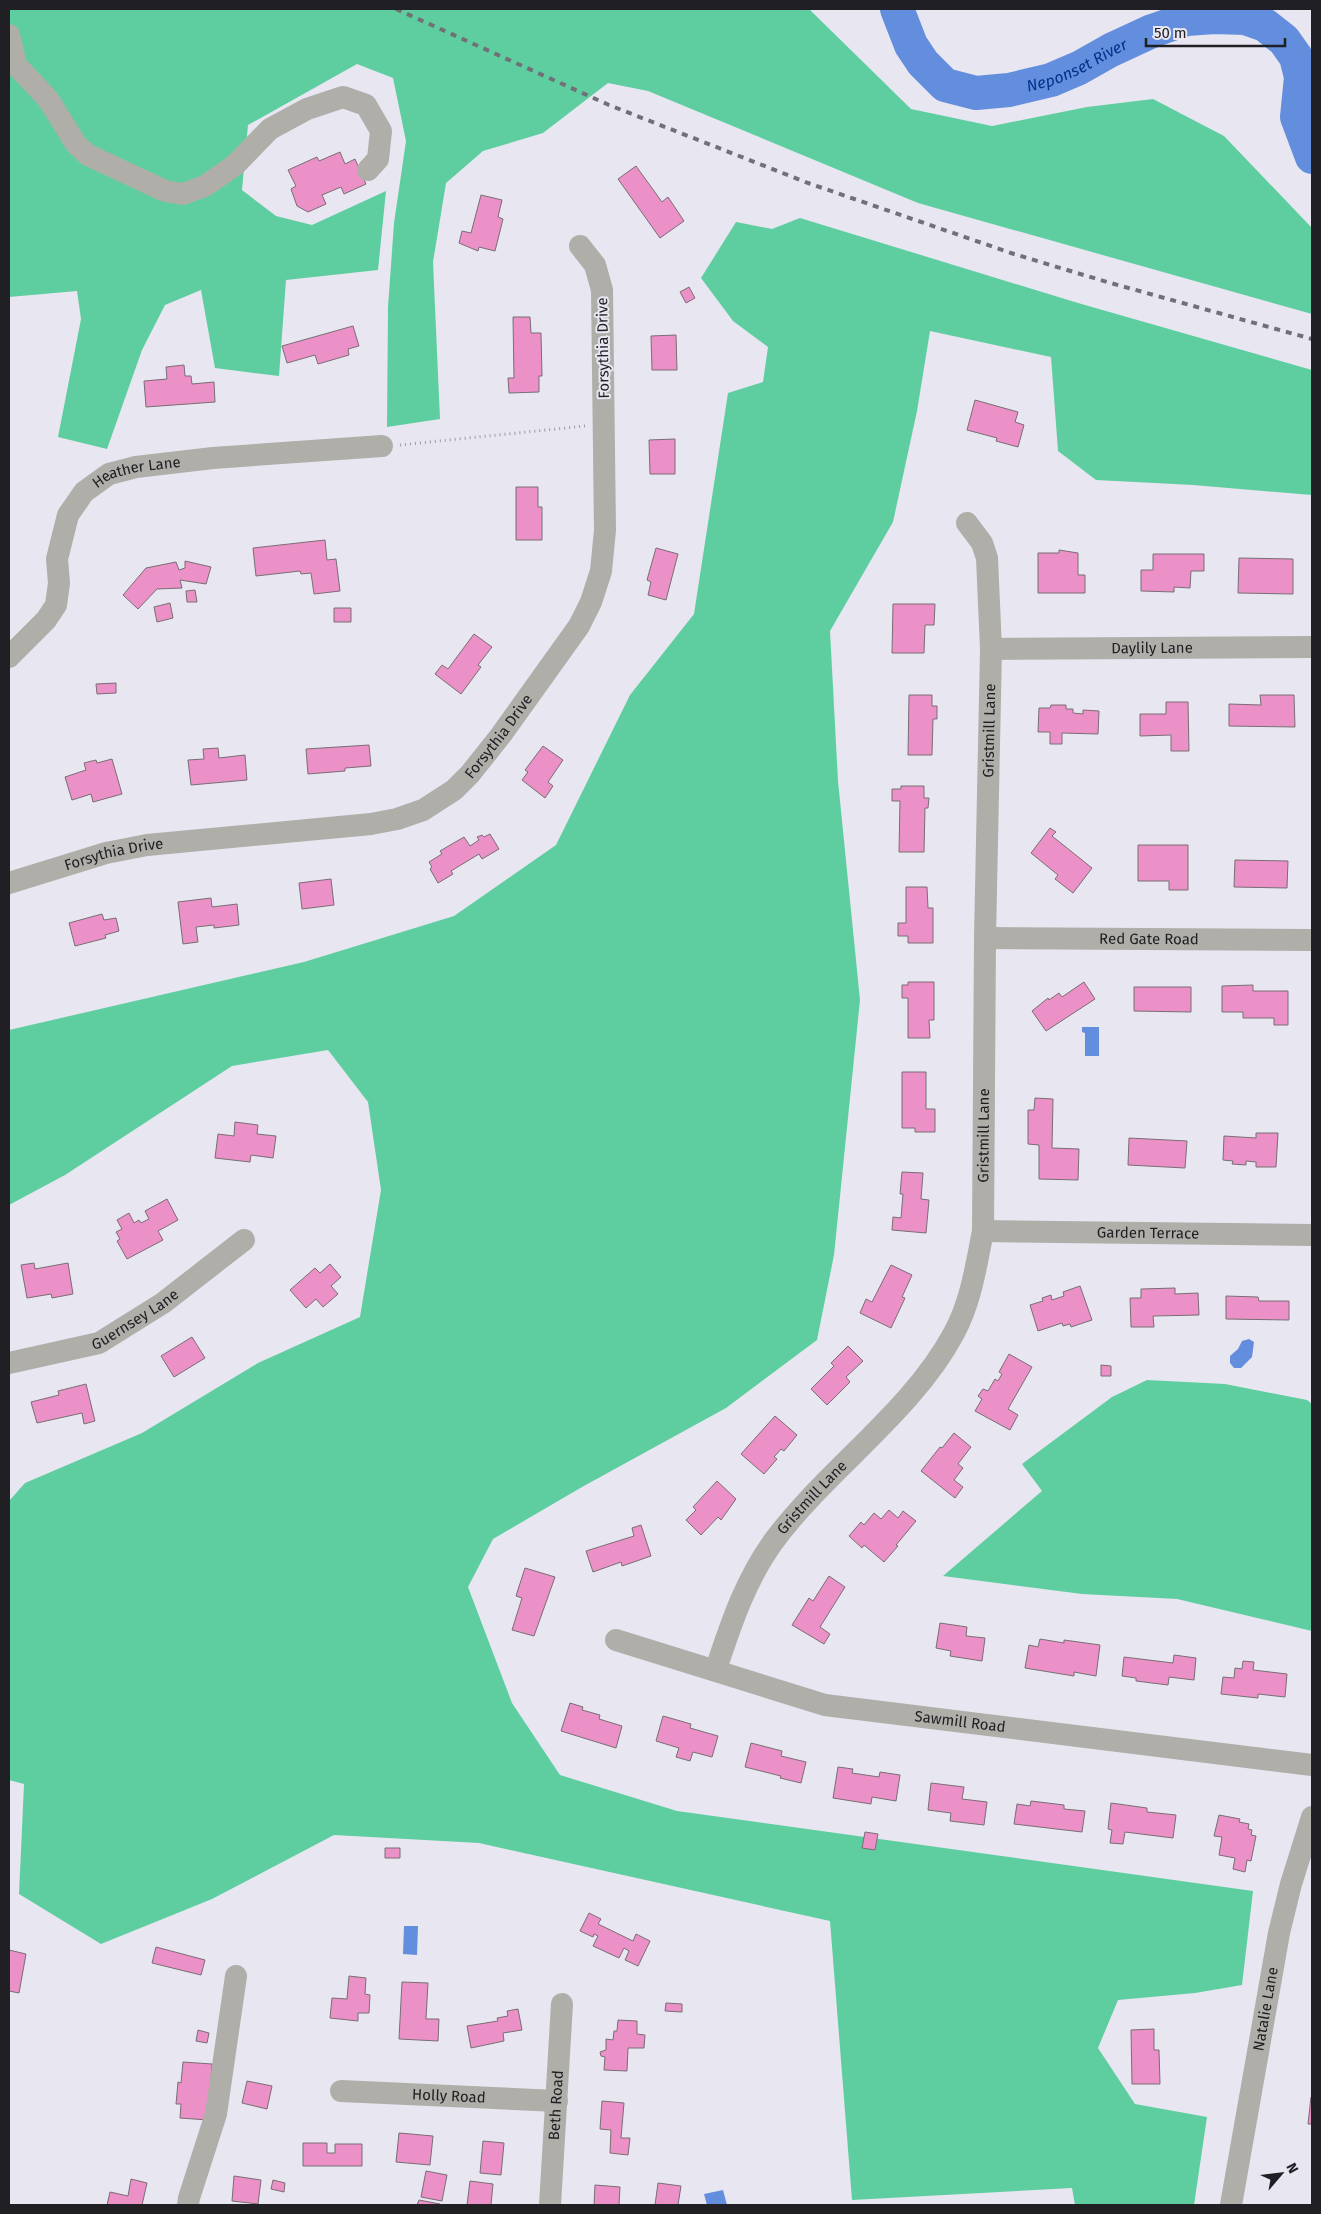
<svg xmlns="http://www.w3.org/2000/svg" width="1321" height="2214" font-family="'Fira Sans',sans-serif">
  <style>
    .green { fill: #5ecea1 }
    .water { fill: #638edd }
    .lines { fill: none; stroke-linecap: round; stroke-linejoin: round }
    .river { stroke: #638edd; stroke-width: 34 }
    .building { fill: #eb91c7; stroke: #786e73 }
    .path { stroke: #9c9aa3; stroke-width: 3; stroke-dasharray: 1 4; stroke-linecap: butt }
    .minor { stroke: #afaea9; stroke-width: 22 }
    .rail { stroke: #717077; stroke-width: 4; stroke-dasharray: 6 6; stroke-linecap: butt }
    .labels { text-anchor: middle; stroke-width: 4; stroke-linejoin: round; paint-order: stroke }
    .street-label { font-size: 15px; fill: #202024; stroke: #e8e6f1 }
    .water-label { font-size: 16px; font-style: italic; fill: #02328c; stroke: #e8e6f1 }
  </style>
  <rect width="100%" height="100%" fill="#e8e6f1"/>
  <path class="green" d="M 9,9 L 809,9 L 911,109 L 992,126 L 1087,107 L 1153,99 L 1224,136 L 1312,228 L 1312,314 L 918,203 L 648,91 L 608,83 L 543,133 L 483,151 L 446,183 L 433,262 L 440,419 L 387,427 L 388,307 L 394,223 L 406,141 L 393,78 L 357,64 L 248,125 L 242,190 L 276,216 L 312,225 L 386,191 L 378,270 L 286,280 L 279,376 L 215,368 L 201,290 L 165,305 L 142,350 L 107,449 L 58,437 L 81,319 L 77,291 L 9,297 Z
    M 800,218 L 1078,303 L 1312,370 L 1312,495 L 1193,485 L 1096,480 L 1058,451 L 1051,357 L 930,331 L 917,411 L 893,522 L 830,631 L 838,781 L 860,1000 L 834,1255 L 817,1340 L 726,1408 L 582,1487 L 493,1539 L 468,1587 L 512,1703 L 560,1775 L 677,1811 L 1253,1891 L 1242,1985 L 1195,1993 L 1118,2000 L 1098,2048 L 1135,2104 L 1207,2117 L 1194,2205 L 1075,2205 L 1072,2188 L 852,2200 L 830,1921 L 479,1843 L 334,1835 L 212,1899 L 101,1944 L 19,1894 L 24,1784 L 9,1780 L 9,1501 L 25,1483 L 142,1433 L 258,1363 L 360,1317 L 381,1190 L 368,1102 L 328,1050 L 232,1066 L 65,1175 L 9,1205 L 9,1030 L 304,962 L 454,916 L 556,845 L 630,695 L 694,614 L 728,393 L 763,382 L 768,347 L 733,321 L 701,278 L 736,222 L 772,229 Z
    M 1147,1380 L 1225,1384 L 1307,1400 L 1312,1404 L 1312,1631 L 1177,1599 L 1082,1594 L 943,1576 L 1042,1491 L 1022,1464 L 1112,1397 Z"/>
  <path class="water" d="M 1082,1027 L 1099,1027 L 1099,1056 L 1085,1056 L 1085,1033 L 1082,1032 Z
    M 1249,1339 L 1254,1342 L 1252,1357 L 1241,1368 L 1234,1368 L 1230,1363 L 1230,1356 L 1238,1349 L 1242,1341 Z
    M 404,1926 L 418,1926 L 417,1955 L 403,1954 Z
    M 723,2190 L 727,2205 L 707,2205 L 704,2194 Z"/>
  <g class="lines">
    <path class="river" id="s1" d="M 897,9 L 911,45 L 923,63 L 945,85 L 976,93 L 1009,90 L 1051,80 L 1079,68 L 1111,50 L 1152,31 L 1187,19 L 1214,17 L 1245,18 L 1265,25 L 1284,40 L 1296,57 L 1301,77 L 1297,117 L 1312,157"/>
  </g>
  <path class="building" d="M 340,152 L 345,164 L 355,159 L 366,184 L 344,194 L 341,187 L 322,195 L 326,204 L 308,212 L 297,206 L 291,189 L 296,186 L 288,170 L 317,157 L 319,161 Z
    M 636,166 L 662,202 L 668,197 L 684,221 L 660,238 L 618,179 Z
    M 481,195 L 502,200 L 498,217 L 503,219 L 495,251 L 479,247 L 478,251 L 459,243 L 462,231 L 471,233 Z
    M 689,287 L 695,298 L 686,303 L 680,292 Z
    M 513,317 L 530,317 L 531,333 L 541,333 L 542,376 L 539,376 L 539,392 L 509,393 L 508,378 L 514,378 Z
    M 353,326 L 359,346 L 348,349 L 349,355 L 318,364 L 315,355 L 287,363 L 282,346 Z
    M 676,335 L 677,370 L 652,370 L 651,336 Z
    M 184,365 L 185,376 L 191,376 L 192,384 L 214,382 L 215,402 L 146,407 L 144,381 L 167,379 L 166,367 Z
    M 975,400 L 1018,412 L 1015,422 L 1024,425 L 1018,447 L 996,441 L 997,438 L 967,430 Z
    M 675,439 L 675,474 L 650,474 L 649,440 Z
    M 516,487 L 538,487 L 538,507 L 542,507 L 542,540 L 516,540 Z
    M 325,540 L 327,560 L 336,559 L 340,591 L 314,594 L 311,573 L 301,574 L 300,571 L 256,576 L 253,548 Z
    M 656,548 L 678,554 L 666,600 L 648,595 L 651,582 L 647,580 Z
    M 1059,550 L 1078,553 L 1078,575 L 1085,575 L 1085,593 L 1038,593 L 1038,553 L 1059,553 Z
    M 1153,554 L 1204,554 L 1204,571 L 1191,571 L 1190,588 L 1174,587 L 1174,592 L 1141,591 L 1141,570 L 1153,570 Z
    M 1239,558 L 1293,559 L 1293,594 L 1238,593 Z
    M 185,561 L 211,567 L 206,584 L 180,580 L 182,588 L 157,589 L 138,609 L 123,595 L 146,568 L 176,562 L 179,570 L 185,568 Z
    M 195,590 L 197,602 L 187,602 L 186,591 Z
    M 170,603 L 173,618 L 157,622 L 154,607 Z
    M 893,604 L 935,604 L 934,625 L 925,625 L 924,653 L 892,653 Z
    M 334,608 L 351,608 L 351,622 L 334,622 Z
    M 474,634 L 492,647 L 478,665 L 481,667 L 461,694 L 435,674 L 442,665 L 448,669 Z
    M 116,683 L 116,693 L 97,694 L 96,684 Z
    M 909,695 L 932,695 L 932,706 L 937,706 L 937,719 L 933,719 L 932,755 L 908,755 Z
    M 1260,695 L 1294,695 L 1295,727 L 1229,726 L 1229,704 L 1261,705 Z
    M 1166,702 L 1188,702 L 1189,751 L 1171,751 L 1171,735 L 1140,736 L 1140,714 L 1166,714 Z
    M 1051,705 L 1066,705 L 1066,709 L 1073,709 L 1073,713 L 1083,714 L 1083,710 L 1099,711 L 1098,734 L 1062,733 L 1062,744 L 1050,744 L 1050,732 L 1038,732 L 1039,708 L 1050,708 Z
    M 369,745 L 371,766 L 345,768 L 345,771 L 308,774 L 306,749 Z
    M 543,746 L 563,760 L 548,782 L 553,786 L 545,798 L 522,780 L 528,772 L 525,770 Z
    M 218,748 L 219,758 L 245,755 L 247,780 L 191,785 L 188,760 L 204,759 L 203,749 Z
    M 112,759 L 122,794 L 93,802 L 91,794 L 72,800 L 65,777 L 86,770 L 84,763 L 96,760 L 97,763 Z
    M 901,786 L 924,786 L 924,798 L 929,798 L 928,808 L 925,808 L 924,852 L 899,852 L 900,801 L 892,801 L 892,789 L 901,789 Z
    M 1050,828 L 1056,832 L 1052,836 L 1092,868 L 1073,893 L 1055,879 L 1058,875 L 1031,853 Z
    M 490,834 L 499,849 L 482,859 L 479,854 L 451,871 L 453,874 L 438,883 L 430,869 L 432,867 L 429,862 L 442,854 L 440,851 L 464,837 L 470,846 L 479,840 L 477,837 L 482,835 L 484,837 Z
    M 1138,845 L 1188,845 L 1188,890 L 1169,890 L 1169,881 L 1138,881 Z
    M 1235,860 L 1288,861 L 1287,888 L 1234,887 Z
    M 331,879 L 334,905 L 302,909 L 299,883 Z
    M 906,887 L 927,887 L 928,908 L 933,908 L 933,943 L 908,943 L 908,936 L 898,936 L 898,923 L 906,923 Z
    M 211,898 L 212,907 L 237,904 L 239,925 L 214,928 L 214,925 L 196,927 L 198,942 L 183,944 L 178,902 Z
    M 102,914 L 104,920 L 116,918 L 119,931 L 105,935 L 106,938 L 75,946 L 69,923 Z
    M 908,982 L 934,982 L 934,1020 L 929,1020 L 930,1038 L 908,1038 L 908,998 L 902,998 L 902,985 L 908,985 Z
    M 1084,982 L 1095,999 L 1046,1031 L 1032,1011 L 1048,998 L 1049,1000 L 1059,993 L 1062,997 Z
    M 1253,985 L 1253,991 L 1288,991 L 1288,1025 L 1274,1025 L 1274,1018 L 1243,1018 L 1243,1012 L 1222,1012 L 1222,986 Z
    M 1134,987 L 1191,987 L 1191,1012 L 1134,1011 Z
    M 902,1072 L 926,1072 L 926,1109 L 935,1109 L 935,1132 L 915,1132 L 915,1128 L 902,1128 Z
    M 1035,1098 L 1053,1099 L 1052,1148 L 1079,1149 L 1078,1180 L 1039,1179 L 1039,1145 L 1028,1144 L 1028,1110 L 1034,1110 Z
    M 235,1122 L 258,1125 L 257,1134 L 276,1136 L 273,1158 L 251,1155 L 250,1162 L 215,1158 L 218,1134 L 234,1136 Z
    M 1256,1133 L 1278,1133 L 1276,1167 L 1256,1167 L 1256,1162 L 1246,1161 L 1246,1165 L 1232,1164 L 1233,1161 L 1223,1160 L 1224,1136 L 1256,1138 Z
    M 1129,1138 L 1187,1141 L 1185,1168 L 1128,1165 Z
    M 902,1172 L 923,1173 L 921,1199 L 929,1200 L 926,1233 L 892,1230 L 893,1217 L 901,1218 L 903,1194 L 900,1194 Z
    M 167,1199 L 178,1220 L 158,1231 L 163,1240 L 127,1259 L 117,1241 L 120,1239 L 116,1232 L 122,1229 L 117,1220 L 129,1213 L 134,1223 L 139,1220 L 141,1223 L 149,1219 L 145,1211 Z
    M 34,1263 L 35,1269 L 68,1263 L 73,1294 L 52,1298 L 51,1294 L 27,1298 L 21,1265 Z
    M 330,1264 L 341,1277 L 331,1286 L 338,1294 L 323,1307 L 316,1299 L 306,1308 L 290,1290 L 315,1268 L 320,1273 Z
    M 891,1265 L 912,1275 L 902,1297 L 905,1298 L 891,1328 L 860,1313 L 866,1299 L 872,1302 Z
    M 1080,1286 L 1092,1320 L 1071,1327 L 1070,1324 L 1063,1326 L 1062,1323 L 1038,1331 L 1030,1305 L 1043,1301 L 1042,1298 L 1051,1295 L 1052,1300 L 1064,1296 L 1063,1292 Z
    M 1175,1288 L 1175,1294 L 1198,1293 L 1199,1315 L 1153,1316 L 1154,1327 L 1131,1327 L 1130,1298 L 1141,1298 L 1141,1289 Z
    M 1226,1296 L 1258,1297 L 1259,1301 L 1289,1301 L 1289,1320 L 1226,1319 Z
    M 192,1337 L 205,1358 L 174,1377 L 161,1356 Z
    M 848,1346 L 863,1361 L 846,1377 L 850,1382 L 827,1405 L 811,1389 L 834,1366 L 831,1363 Z
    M 1009,1354 L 1032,1367 L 1008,1409 L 1018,1415 L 1010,1430 L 975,1411 L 982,1399 L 978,1396 L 983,1389 L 988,1391 L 995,1379 L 998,1381 L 1002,1374 L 999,1372 Z
    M 1101,1365 L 1111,1366 L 1111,1376 L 1101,1376 Z
    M 86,1384 L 95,1421 L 84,1424 L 82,1413 L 37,1423 L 31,1402 L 59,1395 L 58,1391 Z
    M 775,1416 L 797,1435 L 784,1451 L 781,1449 L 774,1457 L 777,1459 L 764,1474 L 741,1454 Z
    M 954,1433 L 971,1447 L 958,1464 L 963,1468 L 954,1480 L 963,1487 L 955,1498 L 921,1471 L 940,1447 L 942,1448 Z
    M 717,1481 L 736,1499 L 721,1520 L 718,1517 L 701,1535 L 686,1520 L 696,1510 L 693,1507 Z
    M 889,1510 L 898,1518 L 903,1511 L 916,1521 L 896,1545 L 898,1546 L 884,1562 L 864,1545 L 862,1548 L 849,1536 L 861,1522 L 864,1525 L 874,1513 L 881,1519 Z
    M 641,1525 L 651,1556 L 622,1566 L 621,1562 L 593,1572 L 586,1551 L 634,1536 L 632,1528 Z
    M 525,1568 L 555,1577 L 534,1636 L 512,1630 L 522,1598 L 516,1596 Z
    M 829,1576 L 845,1587 L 820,1627 L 830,1634 L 824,1644 L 792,1625 L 809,1598 L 813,1601 Z
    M 940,1623 L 967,1627 L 966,1636 L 985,1638 L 982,1661 L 950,1656 L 951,1651 L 936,1648 Z
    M 1040,1639 L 1064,1643 L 1064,1640 L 1100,1645 L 1096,1676 L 1074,1672 L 1074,1676 L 1025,1668 L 1029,1645 L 1038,1647 Z
    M 1174,1655 L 1196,1658 L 1194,1680 L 1169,1677 L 1168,1685 L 1136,1681 L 1136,1678 L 1122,1676 L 1124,1657 L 1173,1663 Z
    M 1243,1661 L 1254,1662 L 1253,1670 L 1287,1674 L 1285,1697 L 1258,1694 L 1258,1698 L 1221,1694 L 1223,1677 L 1234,1678 L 1235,1668 L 1242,1669 Z
    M 570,1703 L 583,1707 L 582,1710 L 600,1715 L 599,1719 L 622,1726 L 616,1748 L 561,1731 Z
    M 663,1716 L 691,1724 L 690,1728 L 718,1736 L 712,1757 L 693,1752 L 690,1761 L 676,1757 L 679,1748 L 656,1741 Z
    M 751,1743 L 782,1751 L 781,1756 L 806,1762 L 801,1783 L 780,1778 L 781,1776 L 745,1767 Z
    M 838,1767 L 853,1769 L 852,1773 L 879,1777 L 880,1772 L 900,1775 L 896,1801 L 872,1797 L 871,1804 L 833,1798 Z
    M 931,1783 L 964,1787 L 962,1799 L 987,1802 L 984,1825 L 950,1821 L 951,1813 L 928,1810 Z
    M 1031,1801 L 1064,1805 L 1064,1809 L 1085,1811 L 1082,1832 L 1014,1824 L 1017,1804 L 1030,1806 Z
    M 1111,1803 L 1147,1808 L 1147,1812 L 1176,1815 L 1173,1838 L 1125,1832 L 1123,1844 L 1110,1843 L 1112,1830 L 1108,1829 Z
    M 1219,1815 L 1240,1819 L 1239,1822 L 1249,1824 L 1248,1829 L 1252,1830 L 1251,1835 L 1256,1836 L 1251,1861 L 1247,1860 L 1245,1872 L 1233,1869 L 1235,1858 L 1219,1855 L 1222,1837 L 1214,1836 Z
    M 865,1832 L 878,1834 L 875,1850 L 862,1848 Z
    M 385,1848 L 400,1848 L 400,1858 L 385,1858 Z
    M 589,1913 L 601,1919 L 598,1924 L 633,1941 L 636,1934 L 650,1941 L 638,1966 L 625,1960 L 629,1951 L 624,1948 L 619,1958 L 593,1946 L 598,1936 L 594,1934 L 593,1937 L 580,1931 Z
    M 156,1947 L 205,1960 L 201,1975 L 152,1963 Z
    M 9,1950 L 26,1954 L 19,1993 L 9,1991 Z
    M 349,1976 L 366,1978 L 365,1994 L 370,1995 L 369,2013 L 358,2013 L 358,2021 L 330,2018 L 332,1998 L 347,1999 Z
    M 402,1982 L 428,1983 L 426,2019 L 439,2019 L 438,2041 L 399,2039 Z
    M 666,2003 L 682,2004 L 682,2012 L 665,2011 Z
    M 518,2009 L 522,2030 L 503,2033 L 504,2041 L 471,2048 L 467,2026 L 498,2021 L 497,2018 L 508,2016 L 507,2011 Z
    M 618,2020 L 637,2021 L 637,2034 L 645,2035 L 644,2048 L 628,2048 L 627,2071 L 604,2070 L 605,2057 L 601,2056 L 600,2052 L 606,2050 L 606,2039 L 613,2040 L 614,2031 L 617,2031 Z
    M 1154,2029 L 1154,2050 L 1159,2050 L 1160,2084 L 1132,2084 L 1131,2030 Z
    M 198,2030 L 209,2033 L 207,2043 L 196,2041 Z
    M 183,2062 L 212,2064 L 208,2120 L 180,2118 L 181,2104 L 176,2104 L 178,2082 L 181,2083 Z
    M 247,2081 L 272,2086 L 267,2109 L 242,2103 Z
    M 1311,2097 L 1312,2097 L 1312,2124 L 1308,2124 Z
    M 602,2101 L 624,2103 L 621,2138 L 630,2138 L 628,2155 L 610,2153 L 611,2130 L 600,2129 Z
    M 399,2133 L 433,2136 L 430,2165 L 396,2162 Z
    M 483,2141 L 504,2143 L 501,2175 L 480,2173 Z
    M 303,2143 L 327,2143 L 327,2153 L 335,2153 L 335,2144 L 362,2144 L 362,2166 L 303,2166 Z
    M 426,2171 L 447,2175 L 442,2201 L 421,2197 Z
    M 234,2176 L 261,2180 L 258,2204 L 232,2201 Z
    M 131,2179 L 147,2183 L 142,2205 L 107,2205 L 110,2192 L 128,2196 Z
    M 273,2180 L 285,2183 L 284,2192 L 271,2189 Z
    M 470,2181 L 493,2184 L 491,2205 L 467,2205 Z
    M 658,2183 L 681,2186 L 678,2205 L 655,2205 Z
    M 595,2185 L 620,2187 L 619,2205 L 594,2205 Z
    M 419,2200 L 440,2204 L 440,2205 L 417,2205 Z"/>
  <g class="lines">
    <path class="path" d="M 400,445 L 585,426"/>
    <g class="minor">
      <path d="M 9,35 L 16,65 L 48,99 L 76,144 L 88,155 L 165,191 L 183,194 L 205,186 L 235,165 L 270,129 L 307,109 L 343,97 L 366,105 L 381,131 L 378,159 L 368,170"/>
      <path id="s2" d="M 991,649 L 1312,647"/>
      <path id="s3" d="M 9,657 L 46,620 L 56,605 L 59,583 L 57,559 L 68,515 L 84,492 L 109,474 L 136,467 L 213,458 L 382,446"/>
      <path id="s4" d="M 9,883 L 106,853 L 147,845 L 371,824 L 397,819 L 423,810 L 454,790 L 470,774 L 501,735 L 579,626 L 591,602 L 601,571 L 605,530 L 602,290 L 595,265 L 580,246"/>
      <path id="s5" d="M 985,938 L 1312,940"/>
      <path id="s6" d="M 983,1231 L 1312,1235"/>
      <path id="s7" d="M 9,1363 L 99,1343 L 163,1303 L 244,1240"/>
      <path id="s8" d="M 616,1640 L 825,1705 L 1312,1765"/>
      <path id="s9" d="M 716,1669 C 731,1624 745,1581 773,1542 C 826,1470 912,1412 954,1333 C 971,1302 976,1266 983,1231 L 985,938 L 991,649 L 987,558 L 982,543 L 967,523"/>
      <path id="s10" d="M 341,2091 L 557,2101"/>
      <path d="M 188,2205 L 189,2198 L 216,2114 L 236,1976"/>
      <path id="s11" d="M 550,2205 L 562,2004"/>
      <path id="s12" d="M 1231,2205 L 1279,1933 L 1291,1884 L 1312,1817"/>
    </g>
    <path class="rail" d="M 396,9 L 609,105 L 808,183 L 1014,254 L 1107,282 L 1312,339"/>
  </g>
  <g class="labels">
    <g class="street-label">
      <text transform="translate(603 348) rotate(-91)" y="5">Forsythia Drive</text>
      <text dy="5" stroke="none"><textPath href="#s3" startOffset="248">Heather Lane</textPath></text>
      <text dy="5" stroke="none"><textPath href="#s2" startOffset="161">Daylily Lane</textPath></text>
      <text dy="5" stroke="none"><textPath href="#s9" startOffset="1024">Gristmill Lane</textPath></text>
      <text dy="5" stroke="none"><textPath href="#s4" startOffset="529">Forsythia Drive</textPath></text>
      <text dy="5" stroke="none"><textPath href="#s4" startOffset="109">Forsythia Drive</textPath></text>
      <text dy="5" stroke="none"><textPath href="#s5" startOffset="164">Red Gate Road</textPath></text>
      <text dy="5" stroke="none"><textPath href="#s9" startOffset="619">Gristmill Lane</textPath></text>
      <text dy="5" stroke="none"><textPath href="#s6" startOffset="165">Garden Terrace</textPath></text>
      <text dy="5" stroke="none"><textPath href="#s7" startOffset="135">Guernsey Lane</textPath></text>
      <text dy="5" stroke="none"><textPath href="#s9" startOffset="199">Gristmill Lane</textPath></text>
      <text dy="5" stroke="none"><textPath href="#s8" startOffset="355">Sawmill Road</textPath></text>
      <text dy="5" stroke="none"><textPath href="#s12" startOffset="199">Natalie Lane</textPath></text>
      <text dy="5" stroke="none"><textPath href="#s10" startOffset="108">Holly Road</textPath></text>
      <text dy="5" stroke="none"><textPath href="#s11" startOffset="100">Beth Road</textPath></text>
    </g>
    <g class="water-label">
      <text dy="6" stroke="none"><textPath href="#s1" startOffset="229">Neponset River</textPath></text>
    </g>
  </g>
  <rect width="1321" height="2214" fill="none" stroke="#202024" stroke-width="20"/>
  <g transform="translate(1281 2174) rotate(62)" stroke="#e8e6f1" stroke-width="4" paint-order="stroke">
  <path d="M0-4L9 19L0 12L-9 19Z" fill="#202024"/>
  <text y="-8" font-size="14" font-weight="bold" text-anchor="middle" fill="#202024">N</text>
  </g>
  <path d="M1146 38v8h139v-8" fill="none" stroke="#202024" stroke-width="2.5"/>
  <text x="1154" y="38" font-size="15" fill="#202024" stroke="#e8e6f1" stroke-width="4" paint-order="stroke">50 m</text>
</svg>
